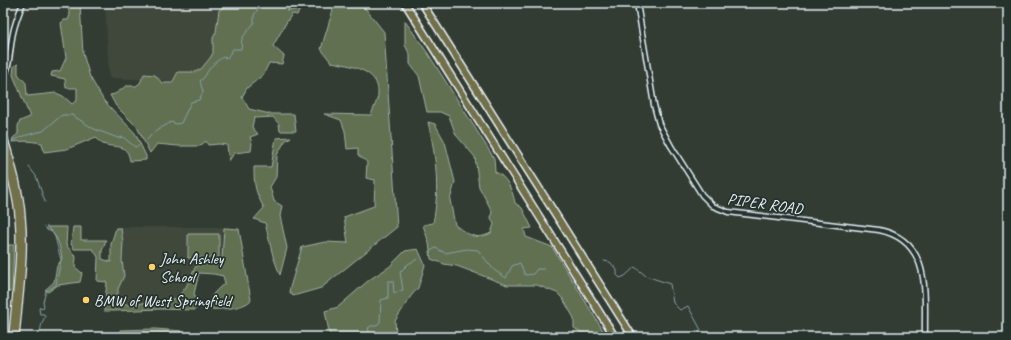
<svg xmlns="http://www.w3.org/2000/svg" width="1011" height="340" font-family="Caveat,sans-serif">
  <style>
    .built { fill: #41463a }
    .green { fill: #606f51; stroke: #a4b0a4 }
    .lines { fill: none; stroke-linecap: round; stroke-linejoin: round }
    .stream { stroke: #89a1a7; stroke-width: 1 }
    .tertiary-casing { stroke: #e8f1f8; stroke-width: 7 }
    .primary-casing { stroke: #e8f1f8; stroke-width: 8 }
    .motorway-casing { stroke: #e8f1f8; stroke-width: 9 }
    .tertiary { stroke: #26332d; stroke-width: 4 }
    .primary { stroke: #71704a; stroke-width: 5.5 }
    .motorway { stroke: #71704a; stroke-width: 6 }
    .poi-dot { fill: #ffd166; stroke: #26332d; stroke-width: 1.5 }
    .labels { text-anchor: middle; stroke-width: 3.5; stroke-linejoin: round; paint-order: stroke }
    .street-label { font-size: 16px; fill: #e8f1f8; stroke: #26332d }
    .poi-label { font-size: 16px; fill: #e8f1f8; stroke: #26332d; text-anchor: start }
  </style>
  <rect width="100%" height="100%" fill="#323c33"/>
  <filter id="ink" filterUnits="userSpaceOnUse"><feTurbulence type="fractalNoise" baseFrequency=".025" numOctaves="2"/><feDisplacementMap in="SourceGraphic" scale="8" xChannelSelector="R" yChannelSelector="G"/><feConvolveMatrix kernelMatrix="1 2 1 2 8 2 1 2 1" color-interpolation-filters="sRGB"/></filter>
  <g filter="url(#ink)">
    <path class="built" d="M 105,3 L 225,3 L 220,83 L 109,78 Z
      M 114,227 L 229,227 L 230,261 L 198,269 L 185,306 L 120,308 L 107,281 L 99,281 L 99,265 L 114,265 Z"/>
    <path class="green" d="M 71,3 L 80,3 L 83,54 L 90,77 L 104,101 L 135,133 L 146,156 L 146,160 L 130,161 C 127,142 116,149 103,144 C 100,143 98,139 96,137 L 67,149 L 44,152 L 42,143 L 28,141 L 12,142 L 13,138 L 18,134 L 18,126 L 20,121 L 30,117 L 13,75 L 14,66 L 18,64 L 18,74 L 26,83 L 27,96 L 56,93 L 63,96 L 72,104 L 77,100 L 77,88 L 66,88 L 65,79 L 51,76 L 52,72 L 60,71 L 66,58 L 61,23 L 64,20 L 68,20 L 70,15 L 68,8 Z
      M 228,3 L 296,3 L 287,11 L 295,10 L 302,6 L 297,15 L 292,14 L 286,23 L 273,46 L 284,56 L 282,64 L 269,63 L 263,75 L 247,88 L 242,97 L 249,109 L 270,114 L 294,114 L 296,131 L 280,131 L 279,124 L 273,117 L 254,118 L 252,127 L 258,134 L 250,137 L 252,143 L 251,151 L 234,153 L 229,161 L 227,145 L 219,144 L 208,145 L 206,141 L 200,146 L 178,146 L 157,144 L 150,153 L 137,127 L 116,106 L 110,95 L 115,94 L 126,86 L 136,86 L 140,83 L 144,74 L 155,75 L 162,83 L 172,83 L 178,72 L 194,72 L 201,69 L 210,58 L 213,53 L 213,38 L 216,32 L 219,10 L 228,5 Z
      M 335,3 L 359,3 L 365,8 L 384,32 L 397,227 L 321,288 L 293,296 L 289,291 L 302,247 L 325,242 L 348,243 L 344,217 L 374,206 L 375,180 L 366,178 L 367,162 L 358,155 L 358,148 L 347,149 L 345,131 L 341,120 L 324,114 L 371,115 C 373,109 378,100 378,94 C 380,70 349,65 331,62 L 321,49 Z
      M 405,21 L 427,52 L 494,158 L 495,172 C 507,176 513,192 515,203 L 522,208 L 532,228 L 524,229 L 526,237 L 552,247 L 607,337 L 589,337 L 574,328 L 574,318 L 563,299 L 557,293 L 537,285 L 507,285 L 457,266 L 444,264 L 431,259 L 429,243 L 423,225 L 433,223 C 440,190 436,155 428,122 L 435,124 L 445,142 L 455,182 L 450,200 L 455,225 C 467,234 476,241 491,233 L 494,224 L 491,218 L 492,211 L 479,187 L 475,157 L 456,135 L 449,116 L 440,112 L 427,112 L 419,76 L 410,64 L 410,55 L 405,45 Z
      M 291,137 L 285,141 L 277,155 L 276,177 L 270,187 L 274,201 L 282,206 L 280,216 L 287,248 L 280,275 L 273,256 L 265,223 L 254,219 L 264,208 C 255,191 254,186 254,167 L 271,167 L 276,138 Z
      M 46,227 L 67,227 L 66,245 L 76,257 L 75,267 L 82,273 L 80,282 L 58,285 L 48,292 L 45,290 L 54,282 L 57,266 L 62,259 C 60,246 58,235 46,227 Z
      M 73,227 L 81,227 L 81,240 L 106,240 L 102,251 L 102,259 L 111,262 L 111,244 L 116,228 L 121,228 L 123,242 L 122,260 L 124,276 L 118,289 L 118,298 L 128,305 L 136,305 L 146,302 L 161,302 L 177,298 L 186,287 L 196,266 L 222,259 L 224,228 L 239,229 L 251,300 C 244,309 217,310 206,309 C 212,294 213,293 225,283 L 223,276 L 214,274 L 199,273 L 194,294 L 196,299 L 195,310 L 160,309 L 114,311 L 104,311 L 107,282 L 97,281 L 98,257 L 93,249 L 74,249 L 71,244 Z
      M 188,234 L 219,234 L 219,258 L 188,258 Z
      M 3,245 L 14,245 L 12,292 L 3,291 Z
      M 418,249 L 425,265 L 418,288 L 411,296 L 395,321 L 396,333 L 389,337 L 330,337 L 325,311 L 338,307 L 369,280 L 389,267 L 405,251 Z
      M 155,329 L 182,331 C 169,338 160,339 146,333 L 135,337 L 120,334 L 120,330 Z"/>
    <g class="lines">
      <path class="stream" d="M 147,140 L 153,133 L 171,122 L 176,124 L 181,123 L 191,102 L 199,100 L 203,92 L 200,81 C 205,78 206,73 210,68 C 214,63 218,60 223,57 L 227,58 L 233,49 L 241,49 L 242,38 L 254,23 L 254,15 L 262,3
        M 12,141 L 23,136 L 43,131 L 62,115 L 72,115 L 94,129 L 118,138 L 123,137 L 135,147 L 139,146
        M 29,167 L 36,176 L 45,202
        M 430,251 L 436,248 L 445,253 L 467,249 L 478,250 L 494,270 L 506,278 L 512,266 L 520,263 L 525,275 L 533,274 L 537,269 L 544,269
        M 604,261 L 610,262 L 617,270 L 617,275 L 620,278 L 625,276 L 635,267 L 646,276 L 670,284 L 673,303 L 680,310 L 688,306 L 701,330 L 699,337
        M 37,337 C 43,329 39,326 45,317 L 44,314 L 40,314 L 39,309 L 40,307 L 43,308 L 44,305 L 43,302 L 46,291 L 56,285 L 61,260 L 55,237 L 52,232 L 47,230 L 44,227
        M 371,337 L 368,328 L 371,326 L 376,326 L 380,322 L 381,300 L 388,298 L 388,281 L 393,281 L 394,293 L 403,290 L 400,272 L 408,264 L 418,259"/>
      <g class="tertiary-casing">
        <path id="tertiary" d="M 637,3 L 654,105 L 659,124 L 671,146 L 702,195 L 713,206 L 728,212 L 879,230 C 933,241 924,295 925,337
          M 3,71 L 7,63
          M 3,78 C 10,70 10,45 13,33 C 15,23 19,13 23,3"/>
      </g>
      <g class="primary-casing">
        <path id="primary" d="M 3,133 C 11,161 20,188 22,217 C 26,256 19,298 16,337
          M 3,148 C 9,170 16,192 18,214 C 22,255 15,297 12,337"/>
      </g>
      <g class="motorway-casing">
        <path id="motorway" d="M 405,3 L 615,337
          M 422,3 L 633,337"/>
      </g>
      <use href="#tertiary" class="tertiary"/>
      <use href="#primary" class="primary"/>
      <use href="#motorway" class="motorway"/>
    </g>
  </g>
  <g class="poi-dot">
    <circle cx="152" cy="267" r="4"/>
    <circle cx="86" cy="300" r="4"/>
  </g>
  <g class="labels">
    <g class="street-label">
      <text transform="translate(765 203) rotate(8)" y="6">PIPER ROAD</text>
    </g>
    <g class="poi-label">
      <text x="160" y="264">John Ashley<tspan x="160" dy="18">School</tspan></text>
      <text x="94" y="306">BMW of West Springfield</text>
    </g>
  </g>
  <rect width="1011" height="340" fill="none" stroke="#26332d" stroke-width="16"/>
  <rect x="8" y="8" width="995" height="324" fill="none" stroke="#e8f1f8" stroke-width="1.5" filter="url(#ink)"/>
</svg>
